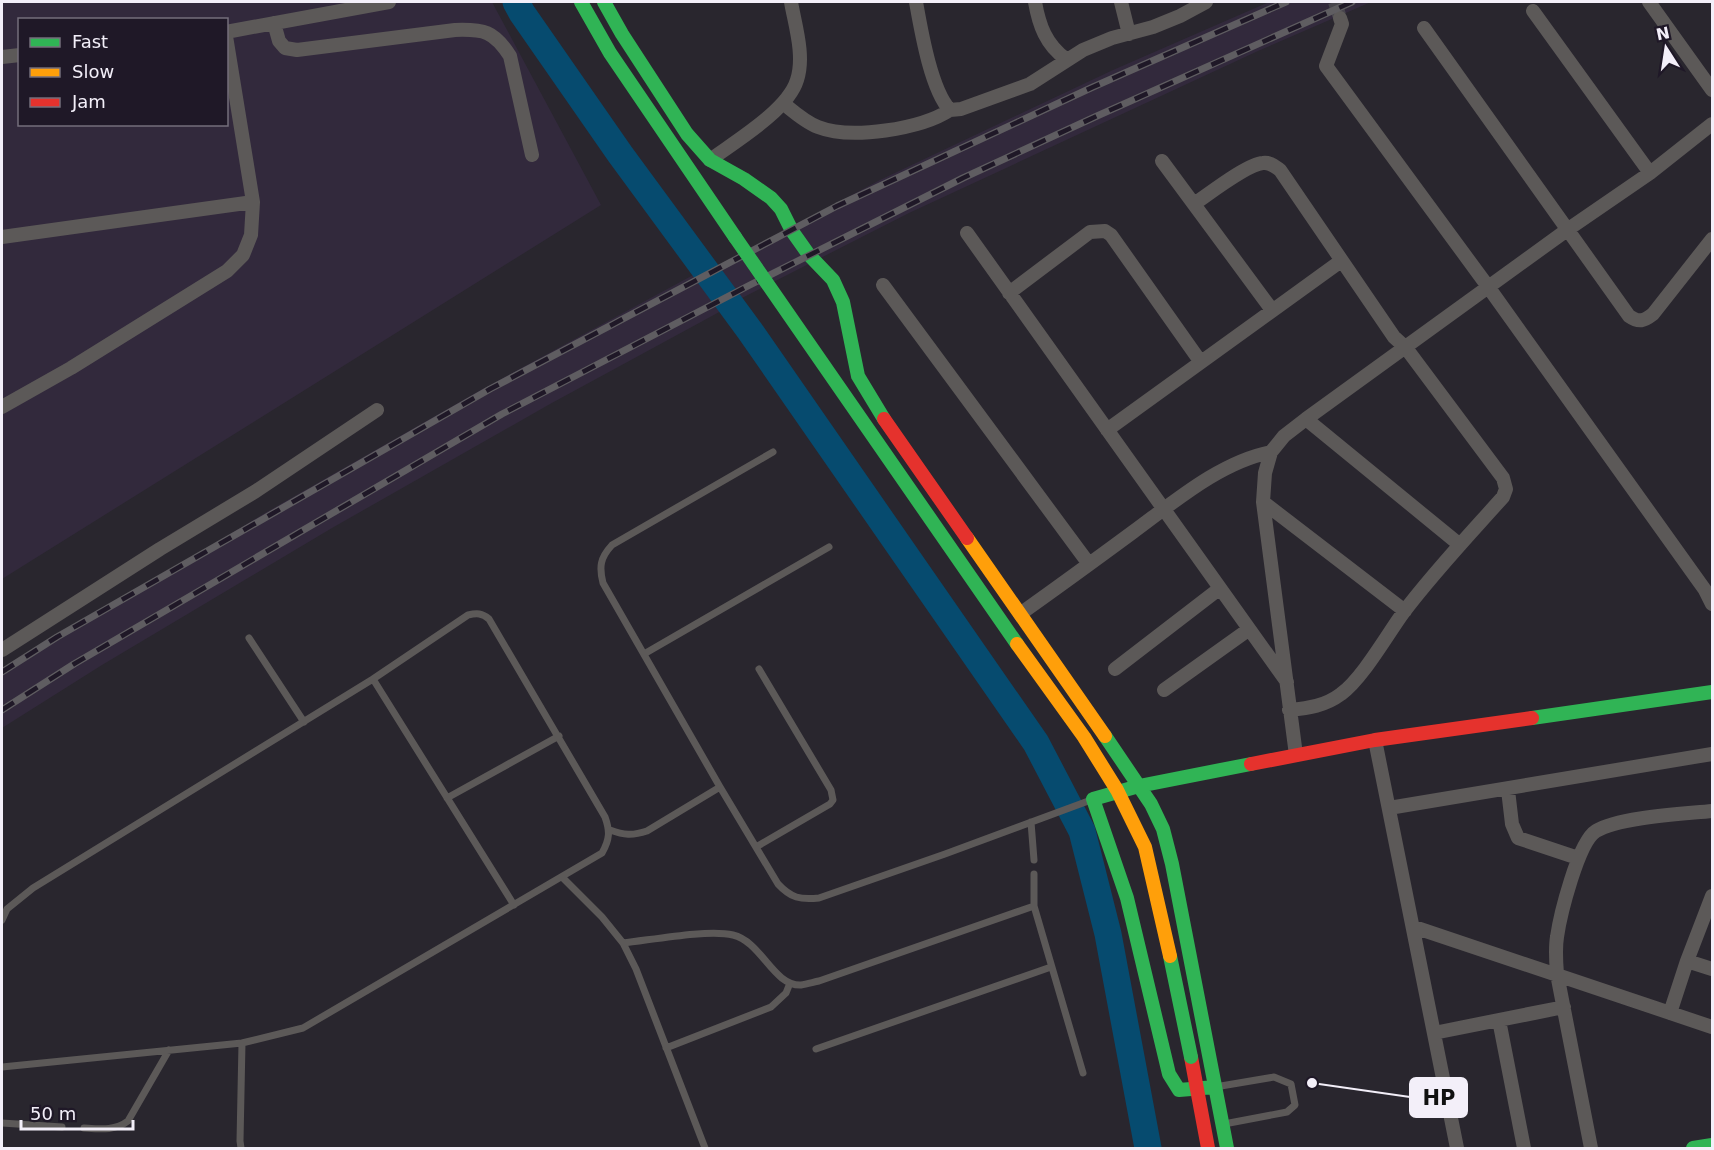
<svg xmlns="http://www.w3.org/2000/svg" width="1714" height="1150" font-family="'DejaVu Sans',sans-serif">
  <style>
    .built { fill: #32293c; fill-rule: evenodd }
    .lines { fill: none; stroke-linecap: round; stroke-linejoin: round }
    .river { stroke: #064b6f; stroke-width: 27 }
    .street-tunnel { stroke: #47444c; stroke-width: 14; stroke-dasharray: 14 7; stroke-linecap: butt }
    .lane { stroke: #5c5958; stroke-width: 7 }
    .street { stroke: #5c5958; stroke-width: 14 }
    .fast { stroke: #30b455; stroke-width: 14 }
    .slow { stroke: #ff9f0a; stroke-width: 14 }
    .jam { stroke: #e5322d; stroke-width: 14 }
    .rail-casing { stroke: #5f5d61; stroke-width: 7 }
    .rail { stroke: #1f1827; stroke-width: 4.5; stroke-dasharray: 14; stroke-linecap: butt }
    .fast-bridge { stroke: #30b455; stroke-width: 14 }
    .slow-bridge { stroke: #ff9f0a; stroke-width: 14 }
    .leader { fill: none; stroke: #f3eff9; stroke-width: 2 }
    .callout-dot { fill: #f3eff9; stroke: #1f1827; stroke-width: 2 }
    .callout { fill: #f3eff9; stroke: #f3eff9; stroke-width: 2 }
    .callout-label { font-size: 21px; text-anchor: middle; font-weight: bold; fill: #111 }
  </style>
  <rect width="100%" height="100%" fill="#29262e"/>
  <path class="built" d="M 2,2 L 492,2 L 601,205 L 2,579 ZM 20,20 L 226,20 L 226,124 L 20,124 Z
    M 1269,2 L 1371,2 L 1258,51 L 909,213 L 740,299 L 719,266 L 880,180 L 1113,70 Z
    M 695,274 L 723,310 L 550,404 L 332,528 L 102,665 L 2,728 L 2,672 L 265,513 L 479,391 Z"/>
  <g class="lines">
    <path class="river" d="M 516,2 L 522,13 L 620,154 L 750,331 L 1036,743 L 1082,831 L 1108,934 L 1148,1148"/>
    <path class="street-tunnel" d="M 1335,2 L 1340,18"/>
    <path class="lane" d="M 773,452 L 612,545 C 600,558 599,567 603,583 L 720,787 L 778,884 C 791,898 800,900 819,898 L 945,854 L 1091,800
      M 249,638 L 304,722
      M 644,654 L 829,547
      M 373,679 L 514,905
      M 447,798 L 559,736
      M 1031,822 L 1034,860
      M 610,830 C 624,835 632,836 647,831 L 720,787
      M 756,847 L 830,804 L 833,800 L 831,790 L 759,669
      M 1034,874 L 1034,906 L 1083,1073
      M 562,877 L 602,917 L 623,943 L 636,969 L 705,1148
      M 2,920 L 7,909 L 33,888 L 373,679 L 468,615 C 477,613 482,613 489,619 L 605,817 C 610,831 610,839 602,853 L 303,1028 L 242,1043 L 2,1067
      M 623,943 C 651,940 708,929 733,935 C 762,942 773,986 801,985 C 807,984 814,982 819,981 L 1034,906
      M 666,1048 L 771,1007 L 786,993 L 790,983
      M 816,1049 L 1051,967
      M 1215,1087 L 1274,1077 L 1291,1084 L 1295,1105 L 1287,1112 L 1224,1124
      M 2,1123 L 62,1127
      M 84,1128 C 100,1129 115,1131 128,1121 L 169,1050
      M 241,1148 L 240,1141 L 242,1043"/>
    <path class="street" d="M 916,2 C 921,30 931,90 950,110 L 961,109 L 1030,84 L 1083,50 L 1112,38 L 1153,27 L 1180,16 L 1206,2
      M 1035,2 C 1039,25 1046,45 1066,59
      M 1121,2 L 1129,34
      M 1649,2 L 1712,90
      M 1533,11 L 1650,173
      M 1340,18 L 1342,24 L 1326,66 L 1489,288 L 1705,590 L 1712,604
      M 274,23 L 279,41 L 285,48 L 297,50 L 455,30 C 484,29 494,31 510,56 L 532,155
      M 1424,28 L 1629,316 C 1639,323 1644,321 1653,314 L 1712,239
      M 226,32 L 389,2
      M 2,57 L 20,55
      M 783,103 C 794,112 805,122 818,127 C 851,140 921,129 950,110
      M 710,160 C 736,141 788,110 797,80 C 805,56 795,25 791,2
      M 1162,161 L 1272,310
      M 1194,204 C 1209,194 1247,164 1263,163 C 1270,162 1274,166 1280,170 L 1394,337 L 1406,348 L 1503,478 L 1506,489 L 1503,497 C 1469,535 1433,573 1403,613 C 1387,635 1362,679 1341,694 C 1325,706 1309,708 1289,710
      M 967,233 L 1287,682
      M 2,237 L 253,202
      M 883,285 L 1089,564
      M 1009,293 L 1090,232 L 1105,231 L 1111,235 L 1200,361
      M 2,407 L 71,368 L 227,271 L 243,255 L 251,235 L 253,202 L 226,36
      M 1306,419 L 1460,545
      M 1107,430 L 1341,261
      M 1271,452 L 1265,473 L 1263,502 L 1296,755
      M 1263,502 L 1405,611
      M 1020,614 C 1058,587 1095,560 1133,532 C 1174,502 1220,462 1271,452 L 1284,436 L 1306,419 L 1567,230 L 1650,173 L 1712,124
      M 2,650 L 160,549 L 256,491 L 377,410
      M 1115,669 L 1219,589
      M 1164,690 L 1248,630
      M 1375,740 L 1457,1148
      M 1508,790 L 1512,824 L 1518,838 L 1578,858
      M 1389,808 L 1712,754
      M 1414,927 L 1712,1027
      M 1687,961 L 1712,969
      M 1670,1013 L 1687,961 L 1712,896
      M 1499,1020 L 1524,1148
      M 1434,1033 L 1564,1007
      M 1591,1148 L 1557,974 C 1556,961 1555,949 1557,937 C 1560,916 1578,842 1596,831 C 1619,817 1683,814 1712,811"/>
    <path class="fast" d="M 581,2 L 610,53 L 735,237
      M 604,2 L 622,34 L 687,134 L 710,160 L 744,179 L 771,198 L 781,209 L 792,231 L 809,255 L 833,280 L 843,302 L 858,376 L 884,419
      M 1532,718 L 1712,692
      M 1105,736 L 1151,804 L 1163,829 L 1172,864 L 1227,1148
      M 1215,1087 L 1179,1090 L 1169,1074 L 1127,898 L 1093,799 L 1139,786 L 1251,764
      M 1693,1148 L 1712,1145"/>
    <path class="slow" d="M 967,538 L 1105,736"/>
    <path class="jam" d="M 884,419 L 967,538
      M 1251,764 L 1375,740 L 1532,718
      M 1191,1057 L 1208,1148"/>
    <g class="rail-casing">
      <path id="rail" d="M 2,672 L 57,637 L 490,389 L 837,206 L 1093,87 L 1286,2
        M 2,710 L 74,664 L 502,414 L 746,287 L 963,178 L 1097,116 L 1352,2"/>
    </g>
    <use href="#rail" class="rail"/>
    <path class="fast-bridge" d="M 735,237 L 1017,644
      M 1170,956 L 1191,1057"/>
    <path class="slow-bridge" d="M 1017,644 L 1084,737 L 1117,790 L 1145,847 L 1170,956"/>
  </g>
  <path class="leader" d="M1312 1083L1410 1097"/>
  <circle class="callout-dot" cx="1312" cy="1083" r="6"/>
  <rect class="callout" x="1410" y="1078" width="57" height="39" rx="6"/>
  <g class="callout-label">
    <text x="1439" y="1105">HP</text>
  </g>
  <rect width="1714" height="1150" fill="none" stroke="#f3eff9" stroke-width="6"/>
  <rect x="18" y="18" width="210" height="108" fill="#1f1827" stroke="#746e7b" stroke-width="1.5"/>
  <rect x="30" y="38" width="30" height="9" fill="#30b455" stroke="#746e7b" stroke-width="1.5"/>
  <text x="72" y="48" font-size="18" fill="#f3eff9">Fast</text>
  <rect x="30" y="68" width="30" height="9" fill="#ff9f0a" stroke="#746e7b" stroke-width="1.5"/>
  <text x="72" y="78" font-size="18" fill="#f3eff9">Slow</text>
  <rect x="30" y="98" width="30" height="9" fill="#e5322d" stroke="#746e7b" stroke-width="1.5"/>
  <text x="72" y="108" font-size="18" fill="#f3eff9">Jam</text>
  <g transform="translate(1666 48) rotate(348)" stroke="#1f1827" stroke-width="4.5" paint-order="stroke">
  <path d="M0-4.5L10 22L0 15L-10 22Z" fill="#f3eff9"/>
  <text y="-9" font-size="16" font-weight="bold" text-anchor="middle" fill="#f3eff9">N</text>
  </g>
  <path d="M21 1120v9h112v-9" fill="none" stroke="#f3eff9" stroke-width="3"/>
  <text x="30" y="1120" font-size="18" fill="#f3eff9" stroke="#1f1827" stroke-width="4.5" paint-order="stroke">50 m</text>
</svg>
